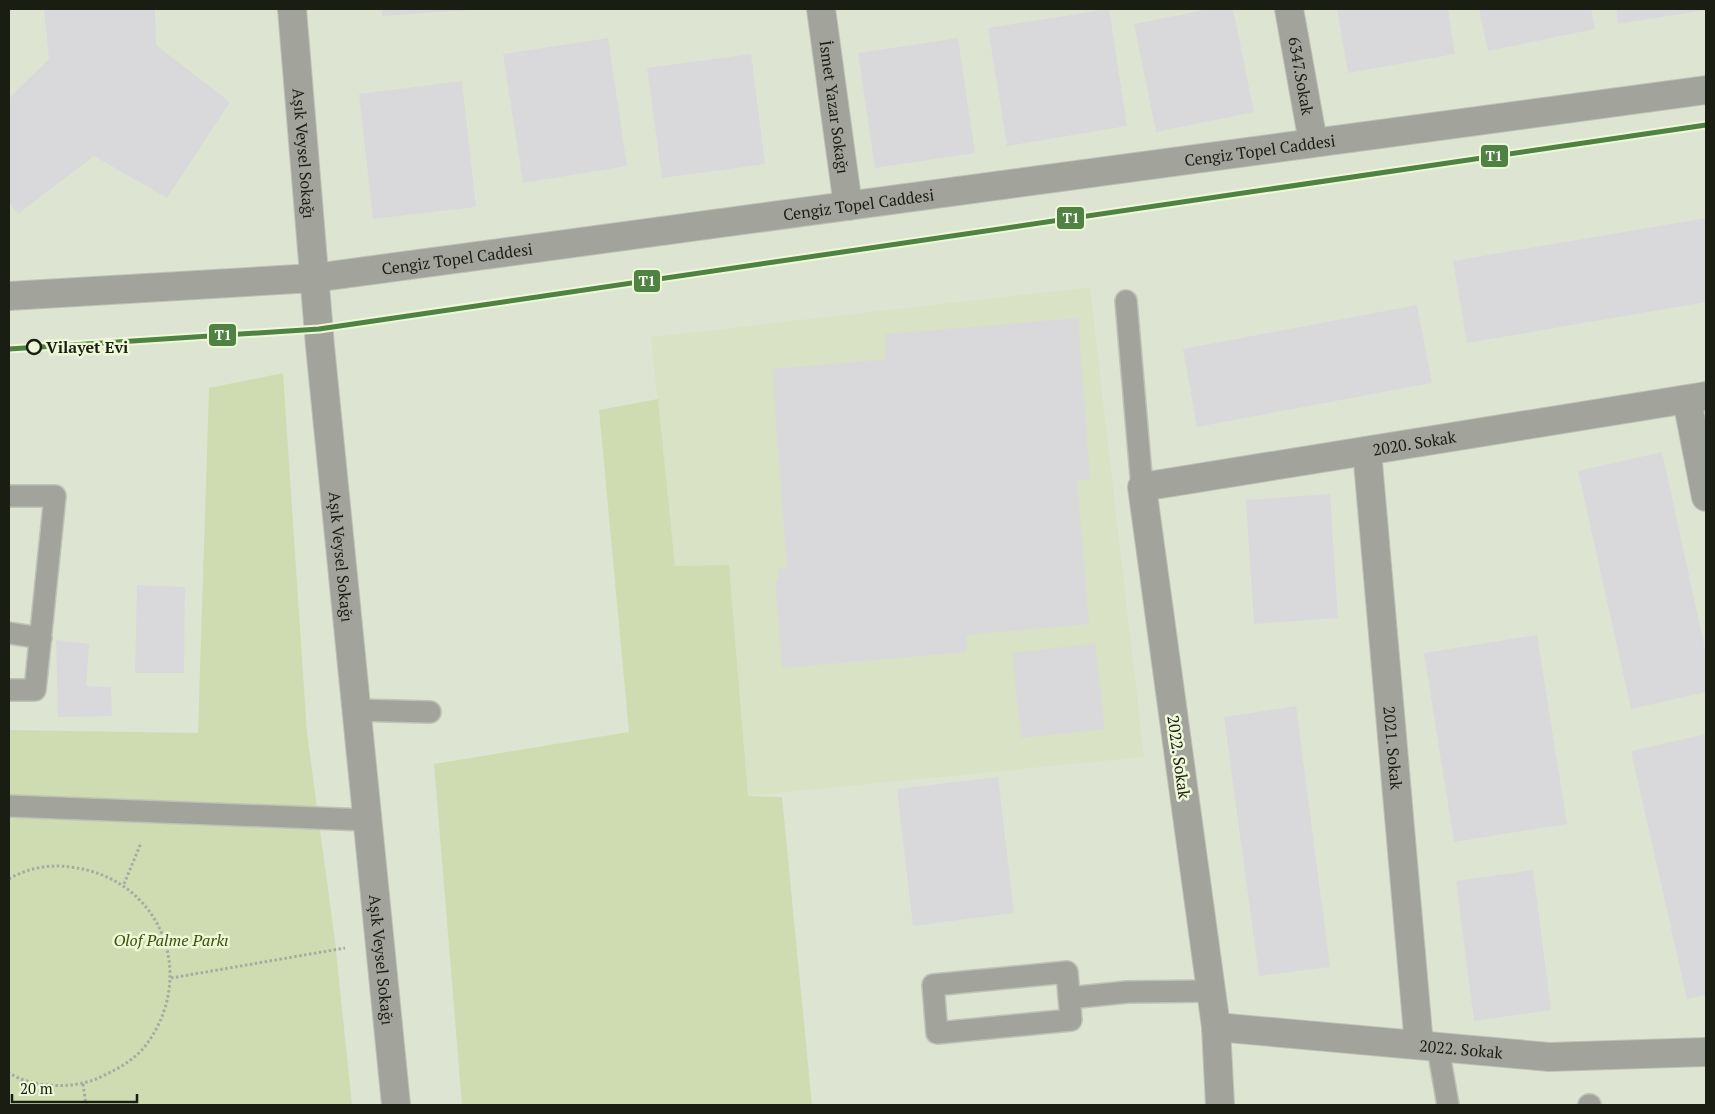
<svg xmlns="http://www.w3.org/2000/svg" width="1715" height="1114" font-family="'PT Serif',serif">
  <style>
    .built { fill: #d9e2c5 }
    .green { fill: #cfdcb2 }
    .building { fill: #d9d9dc }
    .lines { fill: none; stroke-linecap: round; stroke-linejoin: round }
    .lane-casing { stroke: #bec2b5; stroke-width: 24 }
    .street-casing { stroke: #bec2b5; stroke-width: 30 }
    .path { stroke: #a7aaa1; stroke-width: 3; stroke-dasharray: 2.5 2.5; stroke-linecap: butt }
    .lane { stroke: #a2a49c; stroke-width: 21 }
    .street { stroke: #a2a49c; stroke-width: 28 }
    .tram-1-casing { stroke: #eef8d8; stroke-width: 9 }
    .tram-1 { stroke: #508243; stroke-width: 5 }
    .stop-dot { fill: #eef8d8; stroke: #1a1d12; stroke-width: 2.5 }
    .labels { text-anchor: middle; stroke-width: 5; stroke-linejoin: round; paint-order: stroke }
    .street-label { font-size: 16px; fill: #1a1d12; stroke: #eef8d8 }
    .stop-label { font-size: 16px; font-weight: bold; fill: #1a1d12; stroke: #eef8d8; text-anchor: start }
    .park-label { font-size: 16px; font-style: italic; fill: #405008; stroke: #eef8d8 }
    .line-badge { stroke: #eef8d8; stroke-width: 2 }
    .badge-label { font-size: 14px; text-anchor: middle; font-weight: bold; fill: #fff }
  </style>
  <rect width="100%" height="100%" fill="#dee4d2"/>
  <path class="built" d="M 1090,287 L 1144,757 L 748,796 L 729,565 L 675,566 L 651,337 Z"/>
  <path class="green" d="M 283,373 L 307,733 L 335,941 L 352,1105 L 9,1105 L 9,730 L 198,733 L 209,388 Z
    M 658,399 L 675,566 L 729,565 L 748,796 L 782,797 L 812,1105 L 462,1105 L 434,764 L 629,732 L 599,410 Z"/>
  <path class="building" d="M 44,9 L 155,9 L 156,45 L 230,102 L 167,198 L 94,156 L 18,214 L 9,202 L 9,98 L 49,59 Z
    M 382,9 L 470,9 L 470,10 L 382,16 Z
    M 1109,9 L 1127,126 L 1007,146 L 988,28 Z
    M 1209,9 L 1233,9 L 1254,112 L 1156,132 L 1134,24 Z
    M 1337,9 L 1448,9 L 1455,54 L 1348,73 Z
    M 1479,9 L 1591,9 L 1595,29 L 1488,51 Z
    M 1616,9 L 1704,9 L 1705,10 L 1618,24 Z
    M 608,38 L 627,166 L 523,183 L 503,54 Z
    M 958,38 L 975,153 L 875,168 L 858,53 Z
    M 751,54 L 765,164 L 662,178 L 647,68 Z
    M 462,81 L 476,207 L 373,219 L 359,94 Z
    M 1706,218 L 1706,302 L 1467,343 L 1453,261 Z
    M 1417,305 L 1432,383 L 1197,427 L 1183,349 Z
    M 1078,318 L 1090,479 L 1077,480 L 1089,624 L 966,635 L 967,652 L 782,668 L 775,581 L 778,580 L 778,569 L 787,568 L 772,369 L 886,359 L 884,334 Z
    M 1662,452 L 1706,653 L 1706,692 L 1631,709 L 1578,471 Z
    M 1330,494 L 1338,618 L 1254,624 L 1246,500 Z
    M 137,585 L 185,587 L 184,673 L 135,673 Z
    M 1537,635 L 1567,824 L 1454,842 L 1424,653 Z
    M 56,640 L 89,644 L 86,686 L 111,687 L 112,716 L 58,717 Z
    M 1095,643 L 1105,729 L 1021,738 L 1012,653 Z
    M 1296,706 L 1330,967 L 1259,976 L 1224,717 Z
    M 1706,734 L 1706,995 L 1687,999 L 1631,751 Z
    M 998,777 L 1014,913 L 913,926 L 897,789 Z
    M 1533,870 L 1551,1010 L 1474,1021 L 1456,881 Z"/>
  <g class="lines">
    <g class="lane-casing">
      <path id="lane" d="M 1126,301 L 1142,487
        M 9,496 L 55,496 L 35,690 L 9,690
        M 9,633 L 41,638
        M 355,710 L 430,712
        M 9,806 L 366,820
        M 1067,972 L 1071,1020 L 937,1033 L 933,985 Z
        M 1069,998 L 1127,992 L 1211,991
        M 1438,1048 L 1448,1105
        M 1589,1105 L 1590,1105"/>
    </g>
    <g class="street-casing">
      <g id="street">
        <path id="s1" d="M 292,9 L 320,346 L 396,1105"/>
        <path id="s2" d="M 821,9 L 848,206"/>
        <path id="s3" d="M 1289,9 L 1313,142"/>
        <path id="s4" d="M 9,296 L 314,278 L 1706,90"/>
        <path d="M 1687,400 L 1706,497"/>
        <path id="s5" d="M 1367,451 L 1419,1045"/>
        <path id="s6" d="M 1216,1027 L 1549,1057 L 1706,1052"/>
        <path id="s7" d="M 1220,1105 L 1216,1027 L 1142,487 L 1706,396"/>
      </g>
    </g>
    <path class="path" d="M 9,879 C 27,868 50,864 70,867 C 160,877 199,974 146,1045 C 134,1061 114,1071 96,1079 C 71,1089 33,1088 9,1073
      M 124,884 L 141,843
      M 171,978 L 345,948
      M 83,1084 L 86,1105"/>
    <use href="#lane" class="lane"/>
    <use href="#street" class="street"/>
    <g class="tram-1-casing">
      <path id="tram-1" d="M 9,349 L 319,329 L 1706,125"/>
    </g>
    <use href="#tram-1" class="tram-1"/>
  </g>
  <circle class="stop-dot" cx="34" cy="347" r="7"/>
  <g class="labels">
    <g class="street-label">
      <text dy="6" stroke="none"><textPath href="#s3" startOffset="68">6347.Sokak</textPath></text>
      <text dy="6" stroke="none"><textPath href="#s2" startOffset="99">İsmet Yazar Sokağı</textPath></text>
      <text dy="6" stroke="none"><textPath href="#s4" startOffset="1260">Cengiz Topel Caddesi</textPath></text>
      <text dy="6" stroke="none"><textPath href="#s1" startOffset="145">Aşık Veysel Sokağı</textPath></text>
      <text dy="6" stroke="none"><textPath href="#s4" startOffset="855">Cengiz Topel Caddesi</textPath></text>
      <text dy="6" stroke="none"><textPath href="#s4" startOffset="450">Cengiz Topel Caddesi</textPath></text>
      <text dy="6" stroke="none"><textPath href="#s7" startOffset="899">2020. Sokak</textPath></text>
      <text dy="6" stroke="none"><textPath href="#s1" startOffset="550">Aşık Veysel Sokağı</textPath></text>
      <text dy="6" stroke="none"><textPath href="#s5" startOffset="298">2021. Sokak</textPath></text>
      <text transform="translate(1179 757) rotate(82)" y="6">2022. Sokak</text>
      <text dy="6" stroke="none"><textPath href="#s1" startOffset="955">Aşık Veysel Sokağı</textPath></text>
      <text dy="6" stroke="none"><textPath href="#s6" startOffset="246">2022. Sokak</textPath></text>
    </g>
    <g class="stop-label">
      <text x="46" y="353">Vilayet Evi</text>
    </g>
    <g class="park-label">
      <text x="171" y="946">Olof Palme Parkı</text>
    </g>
  </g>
  <g class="line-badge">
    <rect x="1480" y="144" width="29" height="24" rx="5" fill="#508243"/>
    <rect x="1056" y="206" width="29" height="24" rx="5" fill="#508243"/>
    <rect x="633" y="269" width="28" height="24" rx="5" fill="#508243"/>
    <rect x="208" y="323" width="29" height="24" rx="5" fill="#508243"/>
  </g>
  <g class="badge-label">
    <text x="1494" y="161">T1</text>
    <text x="1071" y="223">T1</text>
    <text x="647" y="286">T1</text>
    <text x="223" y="340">T1</text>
  </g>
  <rect width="1715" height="1114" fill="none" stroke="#1a1d12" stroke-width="20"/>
  <path d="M12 1094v8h125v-8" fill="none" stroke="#1a1d12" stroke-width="2.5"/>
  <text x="20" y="1094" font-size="15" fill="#1a1d12" stroke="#eef8d8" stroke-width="4" paint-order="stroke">20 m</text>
</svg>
